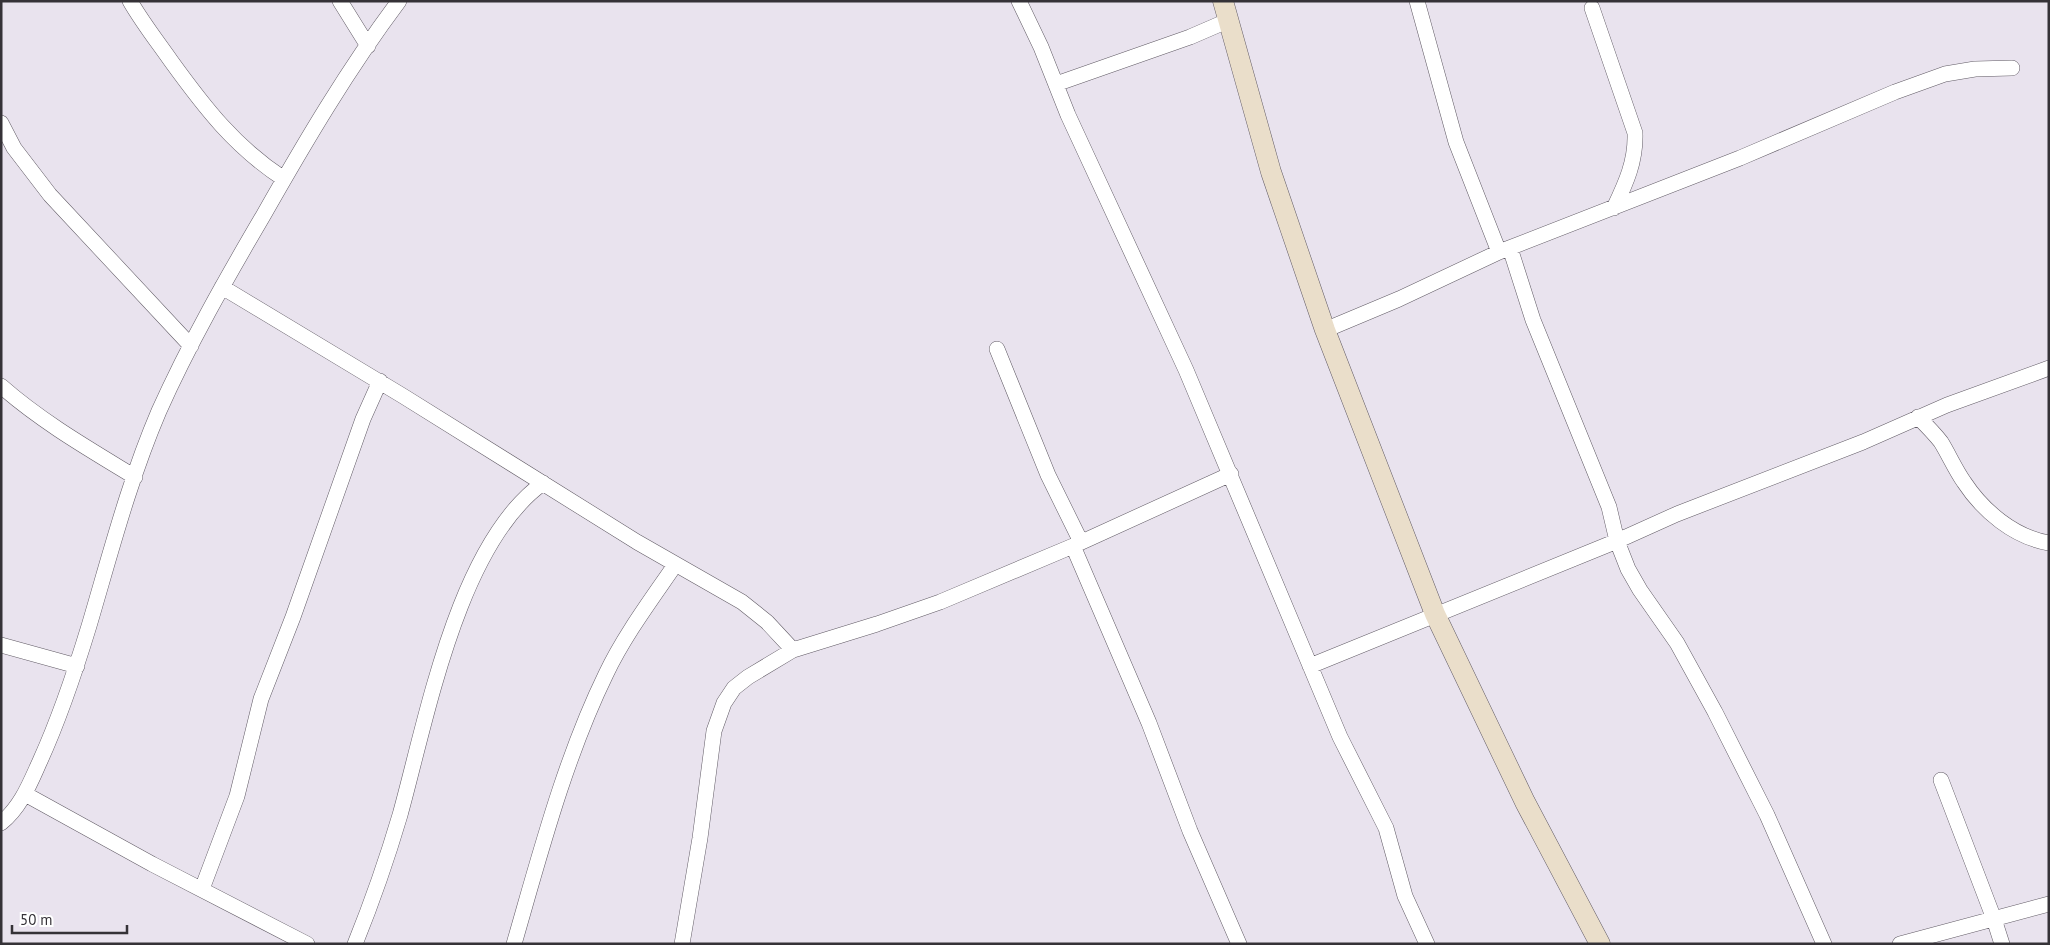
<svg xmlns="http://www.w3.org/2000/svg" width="2050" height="945" font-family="'PT Sans',sans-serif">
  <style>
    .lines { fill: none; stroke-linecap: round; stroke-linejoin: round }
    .street-casing { stroke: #615b65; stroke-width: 16 }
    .secondary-casing { stroke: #615b65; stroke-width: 21 }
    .street { stroke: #fff; stroke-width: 15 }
    .secondary { stroke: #eadeca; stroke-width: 20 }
  </style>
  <rect width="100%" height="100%" fill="#e9e3ee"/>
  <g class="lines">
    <g class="street-casing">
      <path id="street" d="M 130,1 C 142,22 157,41 171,61 C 205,108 235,147 284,179
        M 340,1 L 368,46
        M 1019,1 L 1041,47 L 1068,115 L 1186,370 L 1340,737 L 1386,828 L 1405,896 L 1427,944
        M 1417,1 L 1456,142 L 1499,252
        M 1592,8 L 1635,133 C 1636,161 1626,183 1614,208
        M 1056,84 L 1190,37 L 1227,21
        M 1,123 L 14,148 L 50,195 L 191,346
        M 1510,248 L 1533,320 L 1609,507 L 1617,541 L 1628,569 L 1640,590 L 1677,643 L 1715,712 L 1767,815 L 1824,944
        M 222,287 L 403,396 L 637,542 L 742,602 L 767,622 L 793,650
        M 1325,330 L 1399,299 L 1499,252 L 1740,158 L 1895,92 L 1945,74 L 1975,69 L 2012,68
        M 997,349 L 1048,475 L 1081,542
        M 1,386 C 42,422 89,449 135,477
        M 1918,417 C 1926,425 1934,433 1941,442 C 1949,455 1955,469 1964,482 C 1983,511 2014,537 2049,543
        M 1073,546 L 1149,723 L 1190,831 L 1239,944
        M 1,645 L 77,666
        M 1310,666 L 1617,541 L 1677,514 L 1863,442 L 1947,405 L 2049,368
        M 1941,780 L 1994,919 L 2002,944
        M 25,794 L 152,864 L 307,944
        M 1,823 C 21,807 30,783 40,761 C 60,717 75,672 89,626 C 110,555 129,481 159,411 C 189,344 226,279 263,216 C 305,142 348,69 399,1
        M 202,889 L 237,796 L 261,699 L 293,617 L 363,419 L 380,381
        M 355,944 C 372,902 387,859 400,815 C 427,718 458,544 543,483
        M 514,944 C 540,854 565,758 606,674 C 624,636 651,600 675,565
        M 682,944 L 700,838 L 714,731 L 724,703 L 734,688 L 748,677 L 793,650 L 877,624 L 940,602 L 1073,546 L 1231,474
        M 1900,944 L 2049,904"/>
    </g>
    <g class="secondary-casing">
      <path id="secondary" d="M 1223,1 L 1271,172 L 1325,330 L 1435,614 L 1525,802 L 1600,944"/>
    </g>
    <use href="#street" class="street"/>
    <use href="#secondary" class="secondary"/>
  </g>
  <rect width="2050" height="945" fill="none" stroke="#353237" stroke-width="5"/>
  <path d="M12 925v8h115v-8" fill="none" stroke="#353237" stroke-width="2.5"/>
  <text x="20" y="925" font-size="15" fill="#353237" stroke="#ffffff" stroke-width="4" paint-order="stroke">50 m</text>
</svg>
